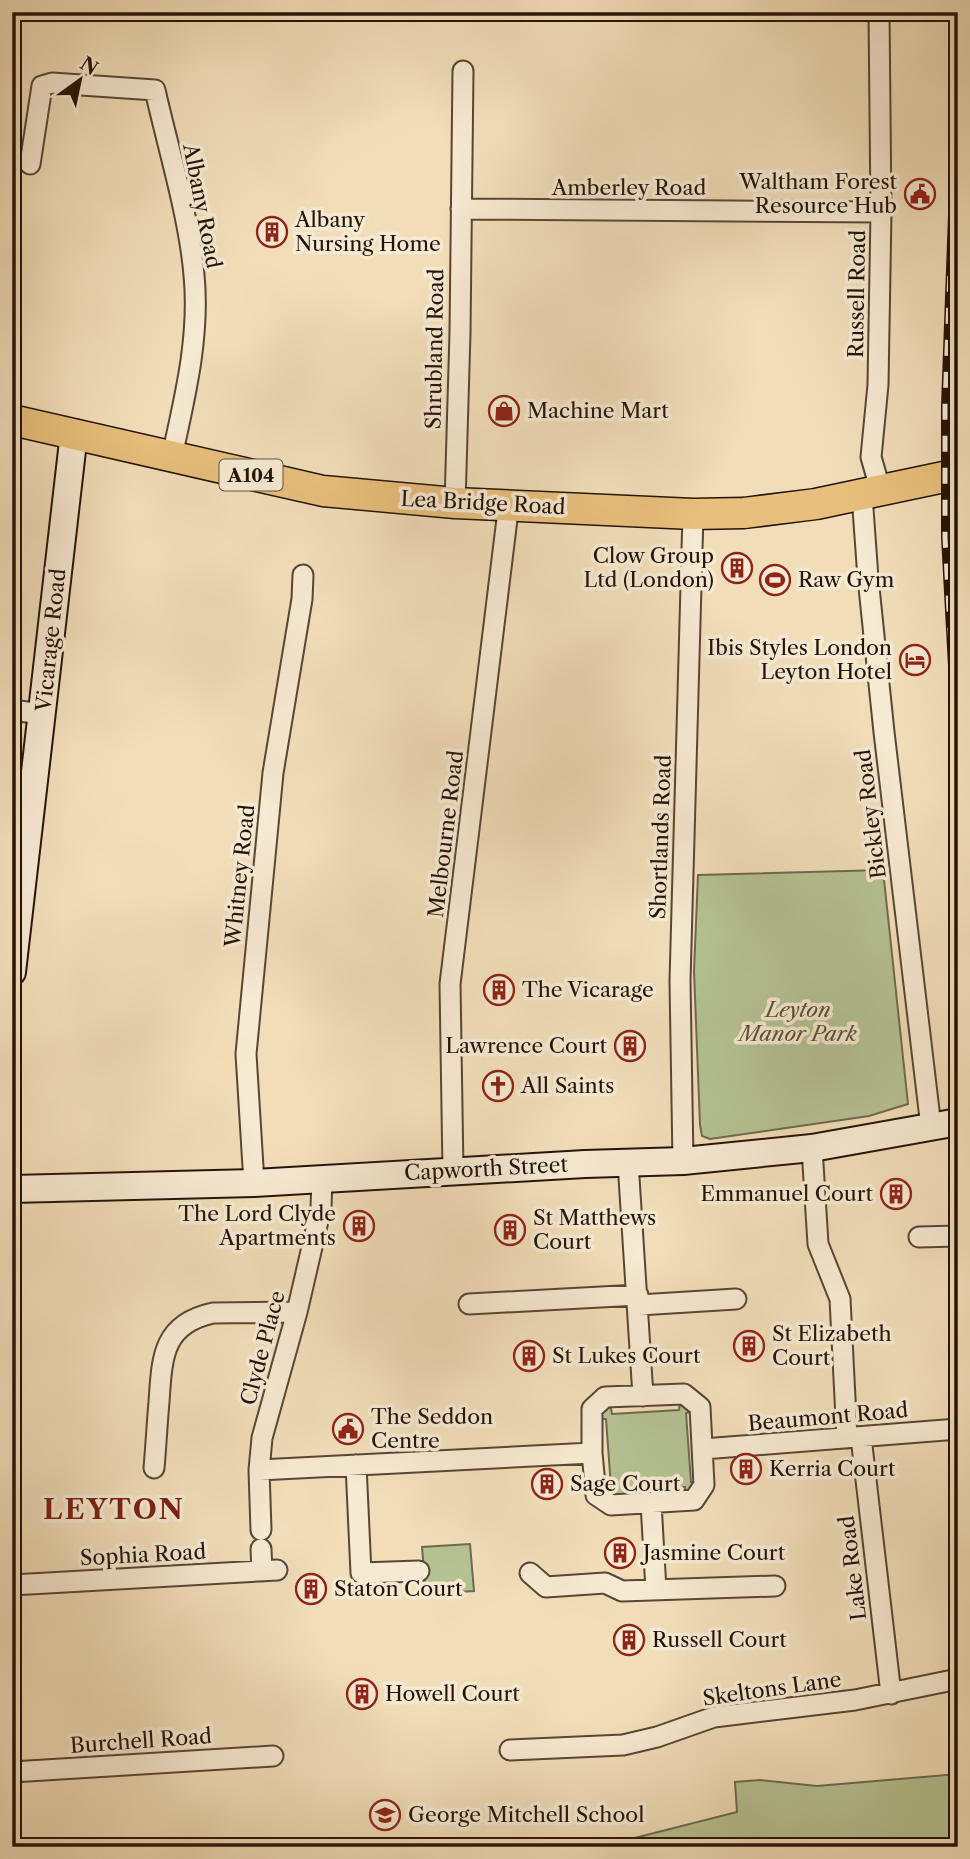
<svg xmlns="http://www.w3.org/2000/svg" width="970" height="1859" font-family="'Libre Caslon Text',serif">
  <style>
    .green { fill: #b5c293; stroke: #6e6a4e; stroke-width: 2 }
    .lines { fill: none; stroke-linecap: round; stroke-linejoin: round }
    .street-casing { stroke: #594634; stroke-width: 23 }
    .secondary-casing { stroke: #261308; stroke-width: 30 }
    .primary-casing { stroke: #261308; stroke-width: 33 }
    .street { stroke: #f6ead2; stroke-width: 19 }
    .secondary { stroke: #f6ead2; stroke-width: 26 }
    .primary { stroke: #e8bf7c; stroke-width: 30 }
    .rail-casing { stroke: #261308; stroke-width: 8 }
    .rail { stroke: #f6ead2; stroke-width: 5; stroke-dasharray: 16; stroke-linecap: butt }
    .labels { text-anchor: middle; stroke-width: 7; stroke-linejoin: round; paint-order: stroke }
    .shield { fill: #f6ead2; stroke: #645445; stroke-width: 2 }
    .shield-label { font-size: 19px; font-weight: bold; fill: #261308 }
    .poi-label { font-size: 21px; fill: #261308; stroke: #f6ead2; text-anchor: start }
    .street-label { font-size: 21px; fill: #261308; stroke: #f6ead2 }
    .park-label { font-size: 21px; font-style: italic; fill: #585039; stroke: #f6ead2 }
    .district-label { font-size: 28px; font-weight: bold; letter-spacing: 2px; fill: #7a1f14; stroke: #f6ead2 }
  </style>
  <rect width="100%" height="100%" fill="#f1deb9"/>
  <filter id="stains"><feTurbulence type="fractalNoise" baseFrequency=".00286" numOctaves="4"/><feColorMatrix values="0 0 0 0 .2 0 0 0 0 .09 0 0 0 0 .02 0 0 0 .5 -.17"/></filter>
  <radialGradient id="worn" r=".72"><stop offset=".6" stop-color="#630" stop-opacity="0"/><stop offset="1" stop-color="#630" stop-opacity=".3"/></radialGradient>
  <path class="green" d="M 883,870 L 908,1104 L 869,1116 L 710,1139 L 702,1136 L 700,1125 L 694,971 L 698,875 Z
    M 680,1403 L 684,1403 L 692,1412 L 686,1413 L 691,1482 L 697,1482 L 686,1494 L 685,1487 L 626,1490 L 626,1498 L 613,1499 L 604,1488 L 611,1487 L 606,1419 L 599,1419 L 605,1408 L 611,1408 L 612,1414 L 679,1410 Z
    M 470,1544 L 474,1591 L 426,1594 L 422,1547 Z
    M 958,1774 L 958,1847 L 599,1847 L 737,1812 L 735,1782 L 760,1780 L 817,1786 Z"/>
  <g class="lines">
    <g class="street-casing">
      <path id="street" d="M 879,12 L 881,212 L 878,385 L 871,457 L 881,492
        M 30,164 L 42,86 L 52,83 L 155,90 C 168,148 189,216 194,275 C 200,336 185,397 172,456
        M 461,209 L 881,212
        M 862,495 L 868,578 L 884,732 L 931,1127
        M 455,503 L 460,333 L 463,71
        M 12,710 L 42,714
        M 812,1148 L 818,1244 L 840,1299 L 847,1438
        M 683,1161 L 680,981 L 693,514
        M 628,1162 L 643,1396
        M 453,1171 L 450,984 L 507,519 L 506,504
        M 254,1183 L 246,1054 L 273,773 L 302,599 L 303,575
        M 919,1237 L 958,1236
        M 469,1304 L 638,1295
        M 639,1305 L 736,1299
        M 684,1394 L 700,1407 L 704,1485 L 694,1500 L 611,1505 L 596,1495 L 592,1453 L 592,1409 L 605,1397 Z
        M 861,1437 L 891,1694
        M 703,1449 L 958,1429
        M 356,1465 L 361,1573 L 419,1571
        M 154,1468 C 156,1446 157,1424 159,1402 C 162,1358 162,1324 213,1313 L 297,1312
        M 259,1470 L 592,1453
        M 651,1503 L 656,1590
        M 261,1530 L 259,1470 L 262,1438 L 297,1312 L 321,1208 L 322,1179
        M 261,1549 L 262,1571
        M 530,1573 L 546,1587 L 605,1583 L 622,1591 L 775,1586
        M 12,1585 L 277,1570
        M 510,1750 L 623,1745 L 657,1737 L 714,1717 L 855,1700 L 958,1679
        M 12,1772 L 273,1756"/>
    </g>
    <g class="secondary-casing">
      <path id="secondary" d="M 12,972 L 74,433
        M 12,1189 L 254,1183 L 585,1164 L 683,1161 L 812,1148 L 958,1122"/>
    </g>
    <g class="primary-casing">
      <path id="primary" d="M 12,420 L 323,491 L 455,503 L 693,514 L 744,513 L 816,504 L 958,474"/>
    </g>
    <use href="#street" class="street"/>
    <use href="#secondary" class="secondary"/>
    <use href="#primary" class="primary"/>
    <g class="rail-casing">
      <path id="rail" d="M 958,52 L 945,406 L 945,537 L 958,776
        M 958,358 L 956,406 L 958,565"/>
    </g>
    <use href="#rail" class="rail"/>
  </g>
  <defs>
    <g id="civic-ring" transform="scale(1.575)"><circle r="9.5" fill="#f6ead2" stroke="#8f2418" stroke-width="1.5"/><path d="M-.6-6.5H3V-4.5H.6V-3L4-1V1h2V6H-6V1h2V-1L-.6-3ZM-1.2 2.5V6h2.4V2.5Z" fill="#8f2418"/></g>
    <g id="building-ring" transform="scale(1.575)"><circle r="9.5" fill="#f6ead2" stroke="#8f2418" stroke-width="1.5"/><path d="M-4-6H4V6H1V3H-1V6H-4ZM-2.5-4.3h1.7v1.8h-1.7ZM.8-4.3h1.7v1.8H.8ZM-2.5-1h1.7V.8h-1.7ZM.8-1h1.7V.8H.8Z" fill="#8f2418"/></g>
    <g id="shop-ring" transform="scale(1.575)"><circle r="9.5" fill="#f6ead2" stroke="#8f2418" stroke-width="1.5"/><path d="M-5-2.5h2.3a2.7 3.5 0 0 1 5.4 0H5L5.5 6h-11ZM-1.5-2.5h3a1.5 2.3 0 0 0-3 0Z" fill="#8f2418"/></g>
    <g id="stadium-ring" transform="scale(1.575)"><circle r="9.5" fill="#f6ead2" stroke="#8f2418" stroke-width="1.5"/><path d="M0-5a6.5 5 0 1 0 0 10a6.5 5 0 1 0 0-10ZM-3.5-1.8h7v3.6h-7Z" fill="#8f2418"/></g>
    <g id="hotel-ring" transform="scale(1.575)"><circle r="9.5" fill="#f6ead2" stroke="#8f2418" stroke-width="1.5"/><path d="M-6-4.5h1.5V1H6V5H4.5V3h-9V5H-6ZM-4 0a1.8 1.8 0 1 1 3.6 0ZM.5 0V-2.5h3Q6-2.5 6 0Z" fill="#8f2418"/></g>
    <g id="church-ring" transform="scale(1.575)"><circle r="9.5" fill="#f6ead2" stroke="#8f2418" stroke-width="1.5"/><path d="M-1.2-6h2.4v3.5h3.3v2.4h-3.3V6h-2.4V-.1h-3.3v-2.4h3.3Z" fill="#8f2418"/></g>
    <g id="school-ring" transform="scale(1.575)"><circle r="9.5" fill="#f6ead2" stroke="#8f2418" stroke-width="1.5"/><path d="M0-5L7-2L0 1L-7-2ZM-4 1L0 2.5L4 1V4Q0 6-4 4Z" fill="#8f2418"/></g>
  </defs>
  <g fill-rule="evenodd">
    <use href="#civic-ring" x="920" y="194"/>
    <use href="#building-ring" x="272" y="232"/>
    <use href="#shop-ring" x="504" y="411"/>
    <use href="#building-ring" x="737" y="568"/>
    <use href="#stadium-ring" x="775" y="580"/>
    <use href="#hotel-ring" x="915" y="660"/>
    <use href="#building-ring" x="499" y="990"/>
    <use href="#building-ring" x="630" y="1046"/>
    <use href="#church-ring" x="498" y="1086"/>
    <use href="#building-ring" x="896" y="1194"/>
    <use href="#building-ring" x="359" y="1226"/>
    <use href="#building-ring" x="510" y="1230"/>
    <use href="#building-ring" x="749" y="1346"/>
    <use href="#building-ring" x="529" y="1356"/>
    <use href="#civic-ring" x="348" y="1429"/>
    <use href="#building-ring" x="746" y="1469"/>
    <use href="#building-ring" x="547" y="1484"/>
    <use href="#building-ring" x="620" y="1553"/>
    <use href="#building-ring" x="311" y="1589"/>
    <use href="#building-ring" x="629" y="1640"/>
    <use href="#building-ring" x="362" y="1694"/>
    <use href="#school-ring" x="385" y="1815"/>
  </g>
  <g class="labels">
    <rect class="shield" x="219.5" y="459.5" width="63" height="31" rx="5"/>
    <g class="shield-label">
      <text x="251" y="482">A104</text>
    </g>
    <g class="poi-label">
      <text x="897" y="189" text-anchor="end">Waltham Forest<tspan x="897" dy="24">Resource Hub</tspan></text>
      <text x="295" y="227">Albany<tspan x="295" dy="24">Nursing Home</tspan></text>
      <text x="527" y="418">Machine Mart</text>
      <text x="714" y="563" text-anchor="end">Clow Group<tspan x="714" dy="24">Ltd (London)</tspan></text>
      <text x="798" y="587">Raw Gym</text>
      <text x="892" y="655" text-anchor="end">Ibis Styles London<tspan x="892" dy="24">Leyton Hotel</tspan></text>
      <text x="522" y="997">The Vicarage</text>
      <text x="607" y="1053" text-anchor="end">Lawrence Court</text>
      <text x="521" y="1093">All Saints</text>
      <text x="873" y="1201" text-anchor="end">Emmanuel Court</text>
      <text x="336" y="1221" text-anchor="end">The Lord Clyde<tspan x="336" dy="24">Apartments</tspan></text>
      <text x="533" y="1225">St Matthews<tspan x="533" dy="24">Court</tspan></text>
      <text x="772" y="1341">St Elizabeth<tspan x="772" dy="24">Court</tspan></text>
      <text x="552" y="1363">St Lukes Court</text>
      <text x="371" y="1424">The Seddon<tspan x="371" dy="24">Centre</tspan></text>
      <text x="769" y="1476">Kerria Court</text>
      <text x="570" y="1491">Sage Court</text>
      <text x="643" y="1560">Jasmine Court</text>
      <text x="334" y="1596">Staton Court</text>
      <text x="652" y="1647">Russell Court</text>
      <text x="385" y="1701">Howell Court</text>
      <text x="408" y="1822">George Mitchell School</text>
    </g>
    <g class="street-label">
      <text x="629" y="195">Amberley Road</text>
      <text transform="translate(202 206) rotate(79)" y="7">Albany Road</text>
      <text transform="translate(857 294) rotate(-89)" y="7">Russell Road</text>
      <text transform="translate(435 349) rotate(-89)" y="7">Shrubland Road</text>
      <text transform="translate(483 503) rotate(3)" y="7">Lea Bridge Road</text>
      <text transform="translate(51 640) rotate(-84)" y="7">Vicarage Road</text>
      <text transform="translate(871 814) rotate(-97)" y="7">Bickley Road</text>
      <text transform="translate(446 834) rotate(-83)" y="7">Melbourne Road</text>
      <text transform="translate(661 837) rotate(-88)" y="7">Shortlands Road</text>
      <text transform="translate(240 876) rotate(-84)" y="7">Whitney Road</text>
      <text transform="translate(486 1169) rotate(-3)" y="7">Capworth Street</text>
      <text transform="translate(263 1348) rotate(-75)" y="7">Clyde Place</text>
      <text transform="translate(828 1417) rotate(-5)" y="7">Beaumont Road</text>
      <text transform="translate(143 1555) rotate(-3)" y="7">Sophia Road</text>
      <text transform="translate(853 1568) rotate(-97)" y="7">Lake Road</text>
      <text transform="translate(772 1689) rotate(-8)" y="7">Skeltons Lane</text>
      <text transform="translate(141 1741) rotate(-4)" y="7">Burchell Road</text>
    </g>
    <g class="park-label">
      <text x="798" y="1017">Leyton<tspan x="798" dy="24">Manor Park</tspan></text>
    </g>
    <g class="district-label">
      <text x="114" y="1519">LEYTON</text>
    </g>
  </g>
  <rect width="970" height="1859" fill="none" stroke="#f1deb9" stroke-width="42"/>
  <rect x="14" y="14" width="942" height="1831" fill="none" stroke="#261308" stroke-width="3.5"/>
  <rect x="21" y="21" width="928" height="1817" fill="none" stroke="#261308" stroke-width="2"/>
  <g transform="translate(80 80) rotate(33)" stroke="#f6ead2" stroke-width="5" paint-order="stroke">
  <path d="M0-5L12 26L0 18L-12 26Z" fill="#261308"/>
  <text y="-10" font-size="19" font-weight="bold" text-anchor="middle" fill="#261308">N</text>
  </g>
  <rect width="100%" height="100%" filter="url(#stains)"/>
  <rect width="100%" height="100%" fill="url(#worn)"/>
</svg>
